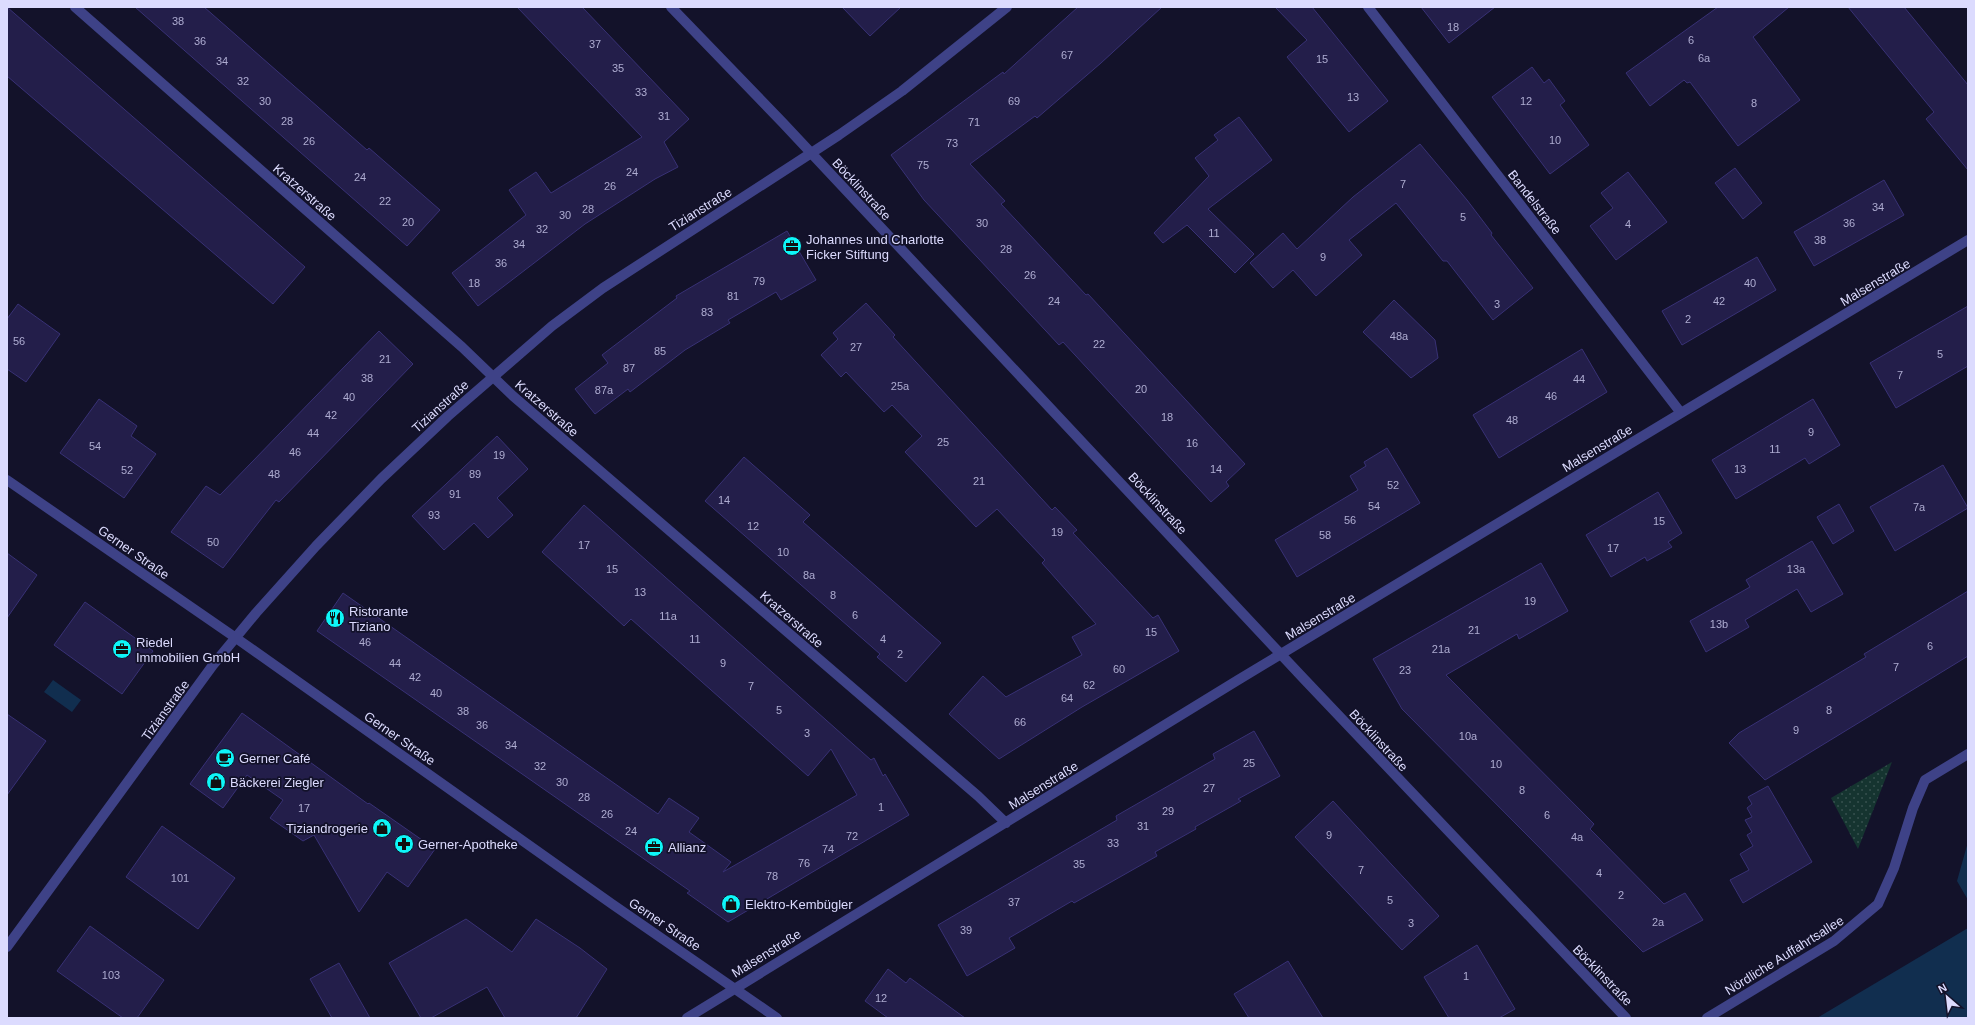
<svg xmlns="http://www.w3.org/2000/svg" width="1975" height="1025" font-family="Helvetica,sans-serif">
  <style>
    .grass { fill: url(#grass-dots) }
    .water { fill: #112e4f }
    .building { fill: #231e4a; stroke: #383175 }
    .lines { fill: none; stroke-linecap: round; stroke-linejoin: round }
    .street { stroke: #3e4287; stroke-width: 10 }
    .labels { text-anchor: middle; stroke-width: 3.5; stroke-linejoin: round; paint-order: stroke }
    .number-label { font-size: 11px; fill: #aeacd1 }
    .street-label { font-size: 13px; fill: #dcdbfe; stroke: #13122a }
    .poi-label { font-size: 13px; fill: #dcdbfe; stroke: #13122a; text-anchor: start }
  </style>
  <defs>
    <pattern id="grass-dots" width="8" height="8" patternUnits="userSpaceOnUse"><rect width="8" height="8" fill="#153430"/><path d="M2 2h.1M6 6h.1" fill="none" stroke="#36514f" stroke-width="1.8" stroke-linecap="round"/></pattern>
  </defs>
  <rect width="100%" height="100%" fill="#13122a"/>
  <path class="grass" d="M 1892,762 L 1858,849 L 1831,798 Z"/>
  <path class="water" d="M 53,680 L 81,700 L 72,712 L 44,692 Z
    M 1968,842 L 1968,900 L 1957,881 Z
    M 1968,928 L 1968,1018 L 1817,1018 Z"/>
  <path class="building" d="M 7,7 L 305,267 L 273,304 L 7,76 Z
    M 135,7 L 204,7 L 367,150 L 369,148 L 440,210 L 407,246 Z
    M 517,7 L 582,7 L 689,119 L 664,142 L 678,167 L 655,179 L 585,224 L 478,306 L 452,273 L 526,215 L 509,190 L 536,172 L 551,193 L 642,137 Z
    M 842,7 L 901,7 L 870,36 Z
    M 1078,7 L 1162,7 L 1101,63 L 1037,118 L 1035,116 L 970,164 L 1005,201 L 1001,204 L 1086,295 L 1088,294 L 1245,464 L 1226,482 L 1229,486 L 1211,502 L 1063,342 L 1059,345 L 924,200 L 891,155 L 1003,72 L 1004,74 Z
    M 1275,7 L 1312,7 L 1388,101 L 1349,132 L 1287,57 L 1307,40 Z
    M 1421,7 L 1495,7 L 1449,43 Z
    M 1718,7 L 1789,7 L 1753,37 L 1800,100 L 1738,146 L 1690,82 L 1687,83 L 1684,80 L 1650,106 L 1626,73 Z
    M 1848,7 L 1904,7 L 1968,85 L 1968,170 L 1926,119 L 1934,112 Z
    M 1532,67 L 1544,83 L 1549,79 L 1565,101 L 1560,105 L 1589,145 L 1550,174 L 1492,97 Z
    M 1239,117 L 1272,160 L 1208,209 L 1254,254 L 1235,273 L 1187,225 L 1163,243 L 1154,233 L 1209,176 L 1195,158 L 1218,140 L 1214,135 Z
    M 1420,144 L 1467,200 L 1492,233 L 1491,235 L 1533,288 L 1493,320 L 1447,261 L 1443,261 L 1396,203 L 1349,240 L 1362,255 L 1316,296 L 1293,270 L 1273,288 L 1250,263 L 1283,233 L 1297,249 L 1353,197 Z
    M 1735,168 L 1762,203 L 1743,219 L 1715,183 Z
    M 1628,172 L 1667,222 L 1616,260 L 1590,226 L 1613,208 L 1601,193 Z
    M 1884,180 L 1904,215 L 1814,266 L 1794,232 Z
    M 787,231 L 816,280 L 781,300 L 776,292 L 728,320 L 730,323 L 685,350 L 630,392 L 628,389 L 595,414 L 575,389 L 608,363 L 602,355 L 677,298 L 676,296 Z
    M 1757,257 L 1776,290 L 1682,345 L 1662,311 Z
    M 1394,300 L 1435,340 L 1438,358 L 1411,378 L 1363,332 Z
    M 866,303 L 895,335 L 893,337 L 1052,510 L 1055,507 L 1077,530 L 1073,533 L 1153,618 L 1158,615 L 1179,651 L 1082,707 L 999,759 L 949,714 L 983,676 L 1006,697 L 1082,655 L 1072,637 L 1096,624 L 1042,563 L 1045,560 L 997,509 L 976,527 L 905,452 L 922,436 L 892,405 L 884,412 L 846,372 L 841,377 L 821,355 L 838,339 L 833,333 Z
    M 18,304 L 60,334 L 26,382 L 7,369 L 7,319 Z
    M 1968,306 L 1968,366 L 1896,408 L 1870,363 Z
    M 379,331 L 413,364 L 279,502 L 276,500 L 223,568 L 171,532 L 206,486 L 220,495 Z
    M 1582,349 L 1607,392 L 1499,458 L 1473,415 Z
    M 99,399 L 137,426 L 131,436 L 156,454 L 124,498 L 60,453 Z
    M 1813,399 L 1840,445 L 1809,464 L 1805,458 L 1736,499 L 1712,460 Z
    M 497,436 L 528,469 L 497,498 L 513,515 L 488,538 L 474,523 L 444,550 L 412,516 Z
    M 1387,448 L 1420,503 L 1297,577 L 1275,540 L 1358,490 L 1350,476 L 1366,466 L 1364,462 Z
    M 744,457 L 810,515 L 803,522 L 941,643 L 906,682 L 877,657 L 880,654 L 705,501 Z
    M 1943,465 L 1968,508 L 1895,551 L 1870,507 Z
    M 1658,492 L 1682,533 L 1668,542 L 1672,547 L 1647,561 L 1645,557 L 1611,577 L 1586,535 Z
    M 1839,504 L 1854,531 L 1833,544 L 1817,517 Z
    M 584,505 L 871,760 L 874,758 L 883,776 L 885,774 L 909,815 L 728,922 L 687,893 L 690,891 L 317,631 L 343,593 L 658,814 L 669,798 L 699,818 L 689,832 L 731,862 L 723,872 L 857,795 L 831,749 L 808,776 L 631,619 L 624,626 L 542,552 Z
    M 1812,541 L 1843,594 L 1811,612 L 1797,589 L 1745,620 L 1749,627 L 1706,652 L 1690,621 L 1750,587 L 1746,580 Z
    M 7,553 L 37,575 L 7,618 Z
    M 1541,563 L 1568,611 L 1519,639 L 1517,634 L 1446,675 L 1594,824 L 1590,829 L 1664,904 L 1685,893 L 1703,920 L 1643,952 L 1402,709 L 1373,659 Z
    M 1968,591 L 1968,656 L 1765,780 L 1729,743 L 1739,733 L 1866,657 L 1864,654 Z
    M 85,602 L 153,651 L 122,694 L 54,645 Z
    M 242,713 L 368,804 L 369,803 L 435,849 L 408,887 L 387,872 L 359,912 L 314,835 L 303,841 L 270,818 L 283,800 L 247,775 L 223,808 L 190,784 Z
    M 7,714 L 46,741 L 7,795 Z
    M 1254,731 L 1280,776 L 1238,799 L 1241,801 L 1195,827 L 1196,829 L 1155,852 L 1157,856 L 1074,903 L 1072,901 L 1009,938 L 1015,948 L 967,976 L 938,925 L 1117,820 L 1116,816 L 1215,759 L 1213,754 Z
    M 1768,786 L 1812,862 L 1743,903 L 1730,880 L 1749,870 L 1740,854 L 1753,846 L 1747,835 L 1752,832 L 1745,820 L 1752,817 L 1747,808 L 1752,804 L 1748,797 Z
    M 1333,801 L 1439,916 L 1402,950 L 1295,837 Z
    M 162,826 L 235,878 L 198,929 L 126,877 Z
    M 466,919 L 512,952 L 536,919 L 580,948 L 607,969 L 576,1018 L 505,1018 L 487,987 L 431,1018 L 421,1018 L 389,963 Z
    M 90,926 L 164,980 L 137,1018 L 123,1018 L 57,971 Z
    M 1477,945 L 1515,1009 L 1499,1018 L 1449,1018 L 1424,977 Z
    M 1288,961 L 1323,1018 L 1249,1018 L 1234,994 Z
    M 339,963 L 357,995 L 370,1018 L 332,1018 L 310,979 Z
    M 888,969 L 906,983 L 910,978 L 965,1018 L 888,1018 L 865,1001 Z"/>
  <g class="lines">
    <path class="street" d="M 75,7 L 462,347 L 513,396 L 978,796 L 1006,823
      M 671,7 L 783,123 L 1304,679 L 1626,1018
      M 1368,7 L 1681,413
      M 7,480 L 236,638 L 612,904 L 777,1018
      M 7,947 L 213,665 L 256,613 L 316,546 L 381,479 L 448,416 L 552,326 L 603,288 L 839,135 L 902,91 L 1007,7
      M 687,1018 L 1238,680 L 1968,240
      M 1707,1018 L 1834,941 L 1878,904 L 1894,868 L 1913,808 L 1925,780 L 1968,754"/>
  </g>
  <defs>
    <g id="office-disc" transform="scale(1)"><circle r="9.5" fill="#0ef6f8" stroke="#13122a"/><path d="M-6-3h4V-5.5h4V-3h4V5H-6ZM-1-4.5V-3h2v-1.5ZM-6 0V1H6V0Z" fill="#111"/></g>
    <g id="restaurant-disc" transform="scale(1)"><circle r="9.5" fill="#0ef6f8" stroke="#13122a"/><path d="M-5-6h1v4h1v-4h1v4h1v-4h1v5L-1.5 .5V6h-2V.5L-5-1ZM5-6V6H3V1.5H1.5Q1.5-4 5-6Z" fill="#111"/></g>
    <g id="cafe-disc" transform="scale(1)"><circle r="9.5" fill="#0ef6f8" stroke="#13122a"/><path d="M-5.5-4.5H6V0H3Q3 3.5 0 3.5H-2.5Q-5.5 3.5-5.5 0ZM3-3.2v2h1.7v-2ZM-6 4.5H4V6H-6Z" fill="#111"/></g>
    <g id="shop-disc" transform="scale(1)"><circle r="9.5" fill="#0ef6f8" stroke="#13122a"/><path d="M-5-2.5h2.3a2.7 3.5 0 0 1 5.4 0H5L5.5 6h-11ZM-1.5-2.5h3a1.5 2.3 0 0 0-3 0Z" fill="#111"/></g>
    <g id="pharmacy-disc" transform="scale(1)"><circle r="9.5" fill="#0ef6f8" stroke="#13122a"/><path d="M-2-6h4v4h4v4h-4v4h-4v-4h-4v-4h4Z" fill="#111"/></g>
  </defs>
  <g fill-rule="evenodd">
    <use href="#office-disc" x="792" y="246"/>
    <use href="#restaurant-disc" x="335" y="618"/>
    <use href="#office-disc" x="122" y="649"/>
    <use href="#cafe-disc" x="225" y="758"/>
    <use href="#shop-disc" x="216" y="782"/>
    <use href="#shop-disc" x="382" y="828"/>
    <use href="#pharmacy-disc" x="404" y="844"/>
    <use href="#office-disc" x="654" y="847"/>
    <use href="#shop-disc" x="731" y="904"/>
  </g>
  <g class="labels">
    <g class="number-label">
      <text x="178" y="25">38</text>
      <text x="1453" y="31">18</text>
      <text x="1691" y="44">6</text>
      <text x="200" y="45">36</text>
      <text x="595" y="48">37</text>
      <text x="1067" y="59">67</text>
      <text x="1704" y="62">6a</text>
      <text x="1322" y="63">15</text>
      <text x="222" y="65">34</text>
      <text x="618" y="72">35</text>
      <text x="243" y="85">32</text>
      <text x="641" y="96">33</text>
      <text x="1353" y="101">13</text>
      <text x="265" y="105">30</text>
      <text x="1014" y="105">69</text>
      <text x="1526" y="105">12</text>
      <text x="1754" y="107">8</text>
      <text x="664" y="120">31</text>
      <text x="287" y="125">28</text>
      <text x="974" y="126">71</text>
      <text x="1555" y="144">10</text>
      <text x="309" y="145">26</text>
      <text x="952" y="147">73</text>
      <text x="923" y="169">75</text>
      <text x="632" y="176">24</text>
      <text x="360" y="181">24</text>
      <text x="1403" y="188">7</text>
      <text x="610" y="190">26</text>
      <text x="385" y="205">22</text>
      <text x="1878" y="211">34</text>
      <text x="588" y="213">28</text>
      <text x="565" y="219">30</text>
      <text x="1463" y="221">5</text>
      <text x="408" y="226">20</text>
      <text x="982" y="227">30</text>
      <text x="1849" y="227">36</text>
      <text x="1628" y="228">4</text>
      <text x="542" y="233">32</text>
      <text x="1214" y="237">11</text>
      <text x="1820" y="244">38</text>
      <text x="519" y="248">34</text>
      <text x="1006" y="253">28</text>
      <text x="1323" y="261">9</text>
      <text x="501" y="267">36</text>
      <text x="1030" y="279">26</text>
      <text x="759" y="285">79</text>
      <text x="474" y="287">18</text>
      <text x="1750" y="287">40</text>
      <text x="733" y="300">81</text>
      <text x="1054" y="305">24</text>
      <text x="1719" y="305">42</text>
      <text x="1497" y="308">3</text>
      <text x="707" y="316">83</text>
      <text x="1688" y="323">2</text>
      <text x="1399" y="340">48a</text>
      <text x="19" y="345">56</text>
      <text x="1099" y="348">22</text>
      <text x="856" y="351">27</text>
      <text x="660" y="355">85</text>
      <text x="1940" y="358">5</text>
      <text x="385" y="363">21</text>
      <text x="629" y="372">87</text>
      <text x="1900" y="379">7</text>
      <text x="367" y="382">38</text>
      <text x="1579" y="383">44</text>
      <text x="900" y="390">25a</text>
      <text x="1141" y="393">20</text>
      <text x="604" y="394">87a</text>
      <text x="1551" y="400">46</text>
      <text x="349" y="401">40</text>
      <text x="331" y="419">42</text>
      <text x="1167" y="421">18</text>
      <text x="1512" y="424">48</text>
      <text x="1811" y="436">9</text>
      <text x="313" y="437">44</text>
      <text x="943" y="446">25</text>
      <text x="1192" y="447">16</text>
      <text x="95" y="450">54</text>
      <text x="1775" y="453">11</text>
      <text x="295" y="456">46</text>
      <text x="499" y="459">19</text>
      <text x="1216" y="473">14</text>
      <text x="1740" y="473">13</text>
      <text x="127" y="474">52</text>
      <text x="274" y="478">48</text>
      <text x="475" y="478">89</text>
      <text x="979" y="485">21</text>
      <text x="1393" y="489">52</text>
      <text x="455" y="498">91</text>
      <text x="724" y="504">14</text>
      <text x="1374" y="510">54</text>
      <text x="1919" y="511">7a</text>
      <text x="434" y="519">93</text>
      <text x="1350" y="524">56</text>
      <text x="1659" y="525">15</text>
      <text x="753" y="530">12</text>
      <text x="1057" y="536">19</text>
      <text x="1325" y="539">58</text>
      <text x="213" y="546">50</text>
      <text x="584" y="549">17</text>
      <text x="1613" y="552">17</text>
      <text x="783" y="556">10</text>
      <text x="612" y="573">15</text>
      <text x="1796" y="573">13a</text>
      <text x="809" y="579">8a</text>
      <text x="640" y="596">13</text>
      <text x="833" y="599">8</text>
      <text x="1530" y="605">19</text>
      <text x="855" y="619">6</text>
      <text x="668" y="620">11a</text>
      <text x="1719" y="628">13b</text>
      <text x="1474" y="634">21</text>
      <text x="1151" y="636">15</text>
      <text x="695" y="643">11</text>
      <text x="883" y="643">4</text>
      <text x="365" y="646">46</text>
      <text x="1930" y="650">6</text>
      <text x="1441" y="653">21a</text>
      <text x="900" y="658">2</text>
      <text x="395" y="667">44</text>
      <text x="723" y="667">9</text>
      <text x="1896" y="671">7</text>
      <text x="1119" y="673">60</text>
      <text x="1405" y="674">23</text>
      <text x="415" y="681">42</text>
      <text x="1089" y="689">62</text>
      <text x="751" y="690">7</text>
      <text x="436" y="697">40</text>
      <text x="1067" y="702">64</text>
      <text x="779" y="714">5</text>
      <text x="1829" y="714">8</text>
      <text x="463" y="715">38</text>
      <text x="1020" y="726">66</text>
      <text x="482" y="729">36</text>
      <text x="1796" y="734">9</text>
      <text x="807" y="737">3</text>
      <text x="1468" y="740">10a</text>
      <text x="511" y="749">34</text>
      <text x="1249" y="767">25</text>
      <text x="1496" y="768">10</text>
      <text x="540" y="770">32</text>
      <text x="562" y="786">30</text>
      <text x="1209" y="792">27</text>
      <text x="1522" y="794">8</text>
      <text x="584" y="801">28</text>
      <text x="881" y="811">1</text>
      <text x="304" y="812">17</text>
      <text x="1168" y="815">29</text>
      <text x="607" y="818">26</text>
      <text x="1547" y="819">6</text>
      <text x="1143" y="830">31</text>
      <text x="631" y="835">24</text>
      <text x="1329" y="839">9</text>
      <text x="852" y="840">72</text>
      <text x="1577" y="841">4a</text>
      <text x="1113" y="847">33</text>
      <text x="828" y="853">74</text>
      <text x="804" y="867">76</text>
      <text x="1079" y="868">35</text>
      <text x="1361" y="874">7</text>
      <text x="1599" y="877">4</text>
      <text x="772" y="880">78</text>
      <text x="180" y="882">101</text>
      <text x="1621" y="899">2</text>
      <text x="1390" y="904">5</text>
      <text x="1014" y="906">37</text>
      <text x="1658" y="926">2a</text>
      <text x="1411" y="927">3</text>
      <text x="966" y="934">39</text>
      <text x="111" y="979">103</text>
      <text x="1466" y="980">1</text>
      <text x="881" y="1002">12</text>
    </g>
    <g class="street-label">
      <text transform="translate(862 189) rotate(47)" y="5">Böcklinstraße</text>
      <text transform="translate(305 192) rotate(41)" y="5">Kratzerstraße</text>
      <text transform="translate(1535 202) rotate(52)" y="5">Bandelstraße</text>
      <text transform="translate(700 209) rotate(-32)" y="5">Tizianstraße</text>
      <text transform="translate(1875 282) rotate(-31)" y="5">Malsenstraße</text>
      <text transform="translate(440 406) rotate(-42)" y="5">Tizianstraße</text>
      <text transform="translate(547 408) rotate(41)" y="5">Kratzerstraße</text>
      <text transform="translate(1597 448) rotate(-31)" y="5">Malsenstraße</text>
      <text transform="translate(1158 503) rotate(47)" y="5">Böcklinstraße</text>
      <text transform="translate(134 552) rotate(35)" y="5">Gerner Straße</text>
      <text transform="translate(1320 616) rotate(-31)" y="5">Malsenstraße</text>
      <text transform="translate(792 619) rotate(41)" y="5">Kratzerstraße</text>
      <text transform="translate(165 710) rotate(-54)" y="5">Tizianstraße</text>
      <text transform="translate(400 738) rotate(35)" y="5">Gerner Straße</text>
      <text transform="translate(1379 740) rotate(47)" y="5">Böcklinstraße</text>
      <text transform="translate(1043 785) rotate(-32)" y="5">Malsenstraße</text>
      <text transform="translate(665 924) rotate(34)" y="5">Gerner Straße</text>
      <text transform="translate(766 953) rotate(-32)" y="5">Malsenstraße</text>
      <text transform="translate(1784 955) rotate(-32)" y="5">Nördliche Auffahrtsallee</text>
      <text transform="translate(1603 975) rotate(46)" y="5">Böcklinstraße</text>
    </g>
    <g class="poi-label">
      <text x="806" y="244">Johannes und Charlotte<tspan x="806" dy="15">Ficker Stiftung</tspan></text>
      <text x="349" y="616">Ristorante<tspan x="349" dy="15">Tiziano</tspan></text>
      <text x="136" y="647">Riedel<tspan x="136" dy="15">Immobilien GmbH</tspan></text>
      <text x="239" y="763">Gerner Café</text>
      <text x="230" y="787">Bäckerei Ziegler</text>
      <text x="368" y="833" text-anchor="end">Tiziandrogerie</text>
      <text x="418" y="849">Gerner-Apotheke</text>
      <text x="668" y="852">Allianz</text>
      <text x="745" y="909">Elektro-Kembügler</text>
    </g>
  </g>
  <rect width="1975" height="1025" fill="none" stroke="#dcdbfe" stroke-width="16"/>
  <g transform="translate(1947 997) rotate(332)" stroke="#13122a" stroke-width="3" paint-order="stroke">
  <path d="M0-3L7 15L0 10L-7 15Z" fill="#dcdbfe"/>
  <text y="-6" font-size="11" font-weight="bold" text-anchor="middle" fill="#dcdbfe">N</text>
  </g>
</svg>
